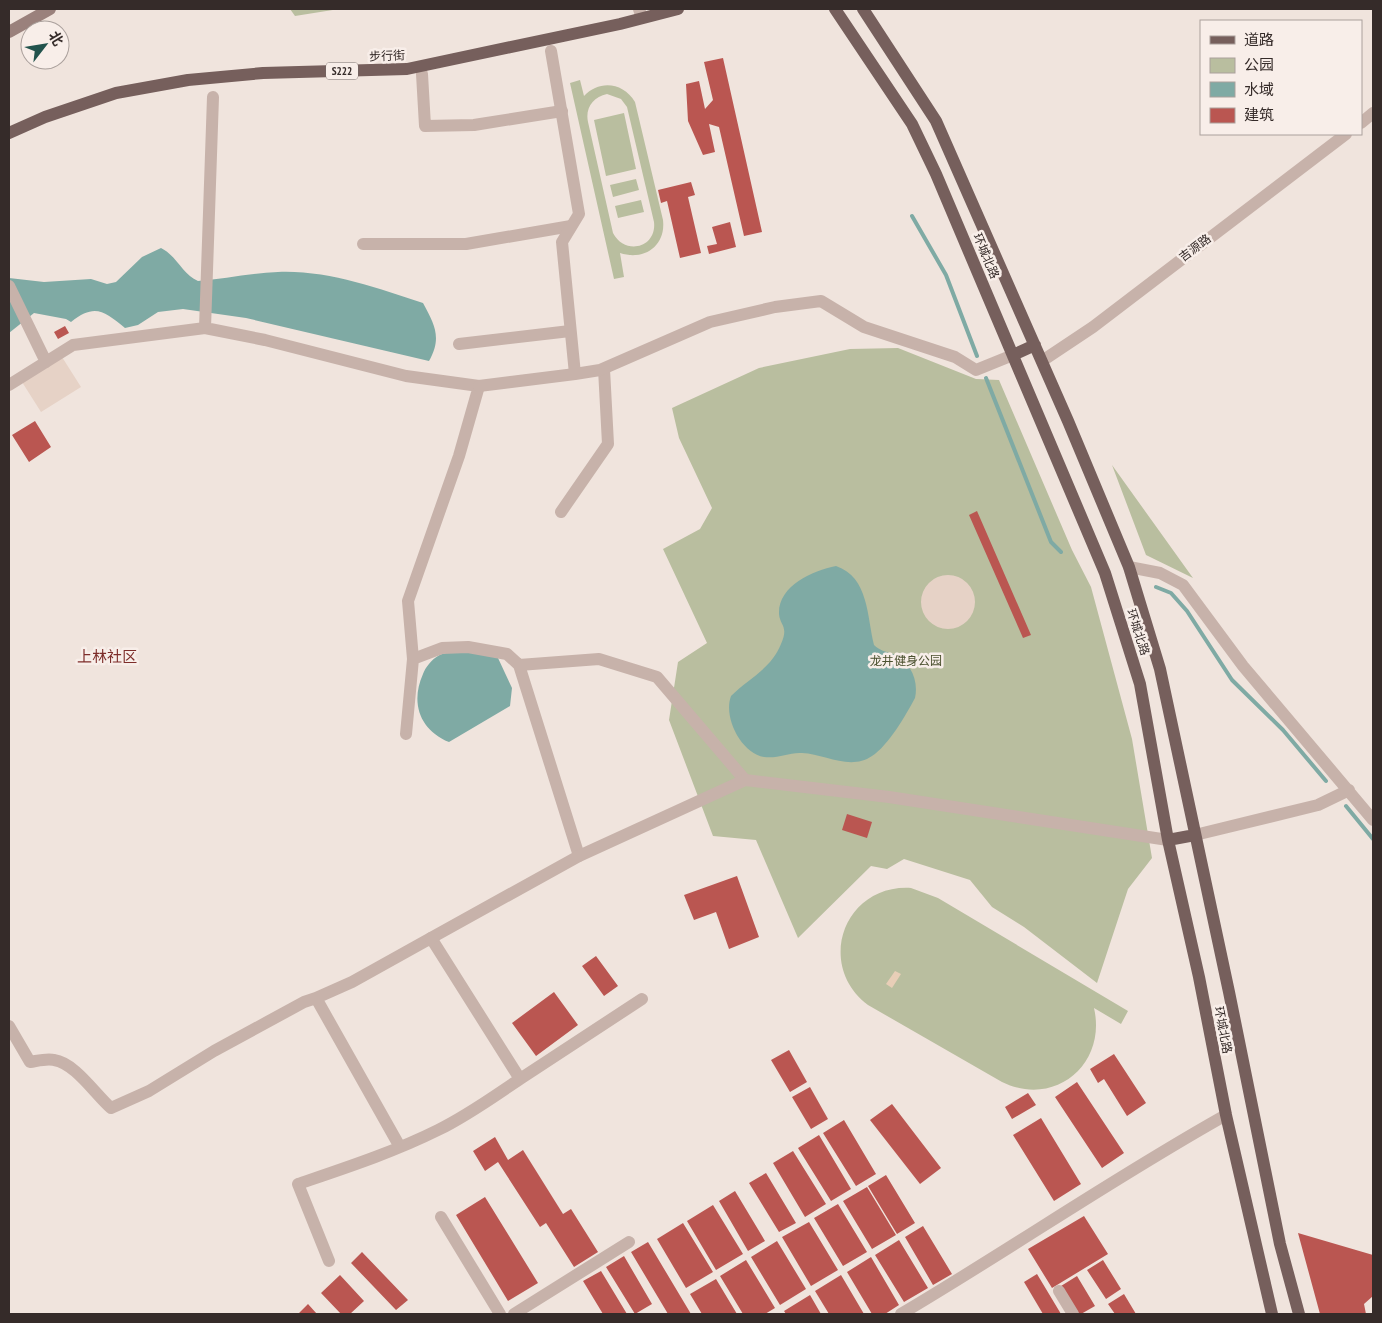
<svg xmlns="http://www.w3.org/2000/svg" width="1382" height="1323" font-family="'PT Sans Narrow','Noto Sans SC',sans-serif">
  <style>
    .green { fill: #b9be9f; fill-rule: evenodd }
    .sand { fill: #e8ceb7 }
    .plaza { fill: #e6d2c6 }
    .water { fill: #7faaa4 }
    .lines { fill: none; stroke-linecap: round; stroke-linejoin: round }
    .stream { stroke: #7faaa4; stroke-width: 4 }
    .building { fill: #ba5651 }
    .minor { stroke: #c7b2aa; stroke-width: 12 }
    .tertiary { stroke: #c7b2aa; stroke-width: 12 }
    .secondary { stroke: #9a817c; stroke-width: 12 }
    .primary { stroke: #765f5c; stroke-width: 12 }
    .labels { text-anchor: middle; stroke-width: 5; stroke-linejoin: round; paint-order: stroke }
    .shield { fill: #f8eee9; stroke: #706663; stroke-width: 1 }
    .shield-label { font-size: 11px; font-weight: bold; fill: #352b29 }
    .street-label { font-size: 12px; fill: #352b29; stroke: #f8eee9 }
    .park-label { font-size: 12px; fill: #4b512f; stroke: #f8eee9 }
    .quarter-label { font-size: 15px; fill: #7d2d2a; stroke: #f8eee9 }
  </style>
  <rect width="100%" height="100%" fill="#f0e4dd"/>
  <path class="green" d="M 290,9 L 339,9 L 295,16 Z
    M 580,80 L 584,96 C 599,80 623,82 635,102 L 663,220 C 666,246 644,261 620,253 L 624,277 L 614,279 L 570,83 ZM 607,94 L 621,99 L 627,107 L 654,222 C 657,248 625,256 613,233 L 588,122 C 585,108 593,97 607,94 Z
    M 624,113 L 636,169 L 606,176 L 594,120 Z
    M 636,179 L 639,190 L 613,197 L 610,185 Z
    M 641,200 L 644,212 L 618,218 L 615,206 Z
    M 898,348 L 976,379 L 999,380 L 1072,550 L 1091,587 L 1132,739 L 1152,858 L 1128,889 L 1097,983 L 1024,927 L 992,907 L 970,880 L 904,859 L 887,869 L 871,866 L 798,938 L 756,840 L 713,836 L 669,720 L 678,662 L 707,643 L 663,549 L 700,529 L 712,508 L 679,438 L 672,408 L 759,368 L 850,349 Z
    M 1112,465 L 1193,578 L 1146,555 Z
    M 911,888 L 938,898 L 1128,1011 L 1121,1024 L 1094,1008 C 1107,1064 1055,1108 1002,1082 L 868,1005 C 815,965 844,884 911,888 Z"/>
  <path class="sand" d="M 895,971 L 901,974 L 892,988 L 886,984 Z"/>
  <path class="plaza" d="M 62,357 L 81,387 L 41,412 L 22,382 Z
    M921 602a27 27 0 1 1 54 0a27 27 0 1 1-54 0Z"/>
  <path class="water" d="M 161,248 C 177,256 183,275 198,281 C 224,279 251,273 278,272 C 328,270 376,288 423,303 C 435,325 442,338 429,361 L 246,318 L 183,309 L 158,312 L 138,325 L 125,328 C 104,311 95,303 71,322 L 66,319 L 34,313 L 9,333 L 9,278 L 44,282 L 91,279 L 107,284 L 116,282 L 142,257 Z
    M 836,566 C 869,577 867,617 874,645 C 879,650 886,652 893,654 C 910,662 919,679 915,698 C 906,715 888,746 872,756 C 850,771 825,754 802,753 C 789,752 778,759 764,757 C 741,753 723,717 731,696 C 749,678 771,669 781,644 C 789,626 780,626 779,614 C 778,586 812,571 836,566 Z
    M 453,651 L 475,652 L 498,658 L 512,688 L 510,706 L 449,742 C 420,730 410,703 423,674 C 425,668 432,659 438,656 C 442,653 448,653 453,651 Z"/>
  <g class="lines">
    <path class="stream" d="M 912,216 L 946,275 L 977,356
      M 986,378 L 1051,542 L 1061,552
      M 1156,587 L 1171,593 L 1187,611 L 1232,680 L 1283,730 L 1326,781
      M 1346,806 L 1373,839"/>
  </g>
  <path class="building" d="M 723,58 L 762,232 L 744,236 L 719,127 L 709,124 L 715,152 L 703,155 L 688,121 L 686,84 L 699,81 L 705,109 L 713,100 L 704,62 Z
    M 691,182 L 695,195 L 688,197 L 701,253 L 680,258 L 667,201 L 661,203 L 658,190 Z
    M 730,222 L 736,247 L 709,254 L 707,246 L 717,244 L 712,227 Z
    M 65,326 L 69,333 L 58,339 L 54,332 Z
    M 35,421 L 51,447 L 29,462 L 12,435 Z
    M 977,511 L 1031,635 L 1023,638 L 969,515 Z
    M 847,814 L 872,822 L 867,838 L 842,830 Z
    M 737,876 L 759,937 L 729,949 L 716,912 L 694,920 L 684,895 Z
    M 596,956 L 618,986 L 604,996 L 582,966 Z
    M 554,992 L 578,1025 L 536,1056 L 512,1023 Z
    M 789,1050 L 807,1082 L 790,1092 L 771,1060 Z
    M 1114,1054 L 1146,1103 L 1127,1116 L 1104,1079 L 1098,1083 L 1090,1069 Z
    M 1077,1082 L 1124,1153 L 1102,1168 L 1055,1097 Z
    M 810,1087 L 828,1119 L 811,1129 L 792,1097 Z
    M 1028,1093 L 1036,1105 L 1012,1119 L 1005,1107 Z
    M 892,1104 L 941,1168 L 920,1184 L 870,1120 Z
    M 1041,1118 L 1081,1184 L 1054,1201 L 1013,1135 Z
    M 844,1120 L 876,1174 L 856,1186 L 823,1133 Z
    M 819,1135 L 851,1189 L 831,1201 L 798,1148 Z
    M 495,1137 L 508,1160 L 523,1150 L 563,1214 L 571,1209 L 598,1252 L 574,1267 L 546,1223 L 540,1227 L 498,1162 L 485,1171 L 473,1151 Z
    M 793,1151 L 826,1204 L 805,1217 L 773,1163 Z
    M 766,1173 L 796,1223 L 779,1232 L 749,1183 Z
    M 886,1175 L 915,1223 L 897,1234 L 868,1186 Z
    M 867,1187 L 896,1235 L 872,1249 L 843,1201 Z
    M 735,1191 L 765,1241 L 748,1251 L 719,1201 Z
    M 485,1197 L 538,1283 L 508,1301 L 456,1215 Z
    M 838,1204 L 867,1252 L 843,1266 L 814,1218 Z
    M 713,1205 L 743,1254 L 716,1270 L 687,1221 Z
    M 1084,1216 L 1108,1254 L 1052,1288 L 1028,1249 Z
    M 809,1222 L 838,1270 L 811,1286 L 782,1237 Z
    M 683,1223 L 713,1272 L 686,1288 L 657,1239 Z
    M 923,1226 L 952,1274 L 933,1285 L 905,1237 Z
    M 1298,1233 L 1373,1255 L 1373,1296 L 1364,1304 L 1366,1314 L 1320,1314 Z
    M 899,1240 L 928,1288 L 904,1302 L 875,1255 Z
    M 777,1241 L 806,1289 L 780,1305 L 751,1257 Z
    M 648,1242 L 691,1314 L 668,1314 L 631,1252 Z
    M 362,1252 L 408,1300 L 396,1310 L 351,1263 Z
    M 624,1256 L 652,1304 L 635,1314 L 606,1267 Z
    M 871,1257 L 899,1305 L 885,1314 L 872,1314 L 847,1272 Z
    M 746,1260 L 775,1308 L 765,1314 L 743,1314 L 720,1276 Z
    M 1103,1260 L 1121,1289 L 1106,1299 L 1087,1270 Z
    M 601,1271 L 627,1314 L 603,1314 L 583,1281 Z
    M 1037,1274 L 1061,1314 L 1043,1314 L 1024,1282 Z
    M 340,1275 L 364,1301 L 350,1314 L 341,1314 L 321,1293 Z
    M 841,1275 L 864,1314 L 829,1314 L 815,1291 Z
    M 1077,1276 L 1095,1306 L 1081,1314 L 1079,1314 L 1061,1286 Z
    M 716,1279 L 737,1314 L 702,1314 L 690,1294 Z
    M 1124,1294 L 1136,1314 L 1115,1314 L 1108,1304 Z
    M 810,1295 L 821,1314 L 786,1314 L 784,1311 Z
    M 308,1304 L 317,1314 L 298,1314 Z"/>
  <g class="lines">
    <path class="minor" d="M 422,74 L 425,126 L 474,125 L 562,111
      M 363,244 L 466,244 L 571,226
      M 9,286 L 46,362
      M 205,328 L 213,97
      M 459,344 L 570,331
      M 9,385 L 73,345 L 205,328 L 265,340 L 406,376 L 479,386 L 459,456 L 408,601 L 413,659 L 442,648 L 468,647 L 507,654 L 519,665 L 599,659 L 657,677 L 745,780
      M 561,512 L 608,444 L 604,369
      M 1129,567 L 1160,573 L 1183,585 L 1243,666 L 1373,820
      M 519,665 L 579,856
      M 406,734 L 413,659
      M 1195,835 L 1318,805 L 1349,790
      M 9,1026 L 30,1062 C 37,1061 47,1058 54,1060 C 75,1063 95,1094 111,1108 L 149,1091 L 214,1051 L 304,1002 L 316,998
      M 520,1079 L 642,999
      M 441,1217 L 500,1314
      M 329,1261 L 298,1184 C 345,1168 394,1152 438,1130 C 467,1116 493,1097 520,1079 L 431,938 L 352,982 L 316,998 L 400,1147
      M 1059,1291 L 1073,1314
      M 514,1314 L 629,1242"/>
    <path class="tertiary" d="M 639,9 L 641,15
      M 551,51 L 579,214 L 562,242 L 575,374 L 600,370 L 710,322 L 775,307 L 821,301 L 864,327 L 955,357 L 976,370 L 1013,355
      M 1361,123 L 1373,113
      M 1042,361 L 1093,327 L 1346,134
      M 479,386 L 575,374
      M 431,938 L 579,856 L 745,780 L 889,797 L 1168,840
      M 901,1314 C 1011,1249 1115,1177 1226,1115"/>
    <path class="secondary" d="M 9,32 L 50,9"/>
    <path class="primary" d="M 835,9 L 912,124 L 936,174 L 1105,573 L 1140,684 L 1168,840 L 1199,977 L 1226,1115 L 1272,1314
      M 863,9 L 936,121 L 1068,421 L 1129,567 L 1160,669 L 1229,992 L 1280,1244 L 1299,1314
      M 9,133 L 45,117 L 116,93 L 188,80 L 263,73 L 407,69 L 620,24 L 678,9
      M 1013,355 L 1035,345
      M 1168,840 L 1195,835"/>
  </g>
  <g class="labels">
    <rect class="shield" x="326" y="62.5" width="32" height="17" rx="4"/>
    <g class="shield-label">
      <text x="342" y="75">S222</text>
    </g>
    <g class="street-label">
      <text transform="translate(387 56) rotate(-2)" y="4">步行街</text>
      <text transform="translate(1195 248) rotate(-37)" y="4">吉源路</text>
      <text transform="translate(986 256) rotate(67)" y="4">环城北路</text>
      <text transform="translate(1138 632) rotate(72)" y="4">环城北路</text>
      <text transform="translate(1223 1030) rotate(79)" y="4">环城北路</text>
    </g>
    <g class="park-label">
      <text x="906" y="665">龙井健身公园</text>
    </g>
    <g class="quarter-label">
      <text x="107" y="662">上林社区</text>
    </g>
  </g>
  <rect width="1382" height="1323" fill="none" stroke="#352b29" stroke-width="20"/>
  <rect x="1200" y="20" width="162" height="115" fill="#f8eee9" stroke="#aaa09c"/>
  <rect x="1210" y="36" width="25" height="8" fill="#765f5c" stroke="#aaa09c"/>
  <text x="1244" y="45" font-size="15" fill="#352b29">道路</text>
  <rect x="1210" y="58" width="25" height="15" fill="#b9be9f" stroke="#aaa09c"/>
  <text x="1244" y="70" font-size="15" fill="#352b29">公园</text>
  <rect x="1210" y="82" width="25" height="15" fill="#7faaa4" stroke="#aaa09c"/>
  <text x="1244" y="95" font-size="15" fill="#352b29">水域</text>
  <rect x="1210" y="108" width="25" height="15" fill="#ba5651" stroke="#aaa09c"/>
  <text x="1244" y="120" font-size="15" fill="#352b29">建筑</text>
  <g transform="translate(45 45) rotate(59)"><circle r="24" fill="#f8eee9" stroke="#aaa09c"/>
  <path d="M0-4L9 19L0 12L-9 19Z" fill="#22534d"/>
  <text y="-8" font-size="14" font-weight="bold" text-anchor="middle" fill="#352b29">北</text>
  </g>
</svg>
